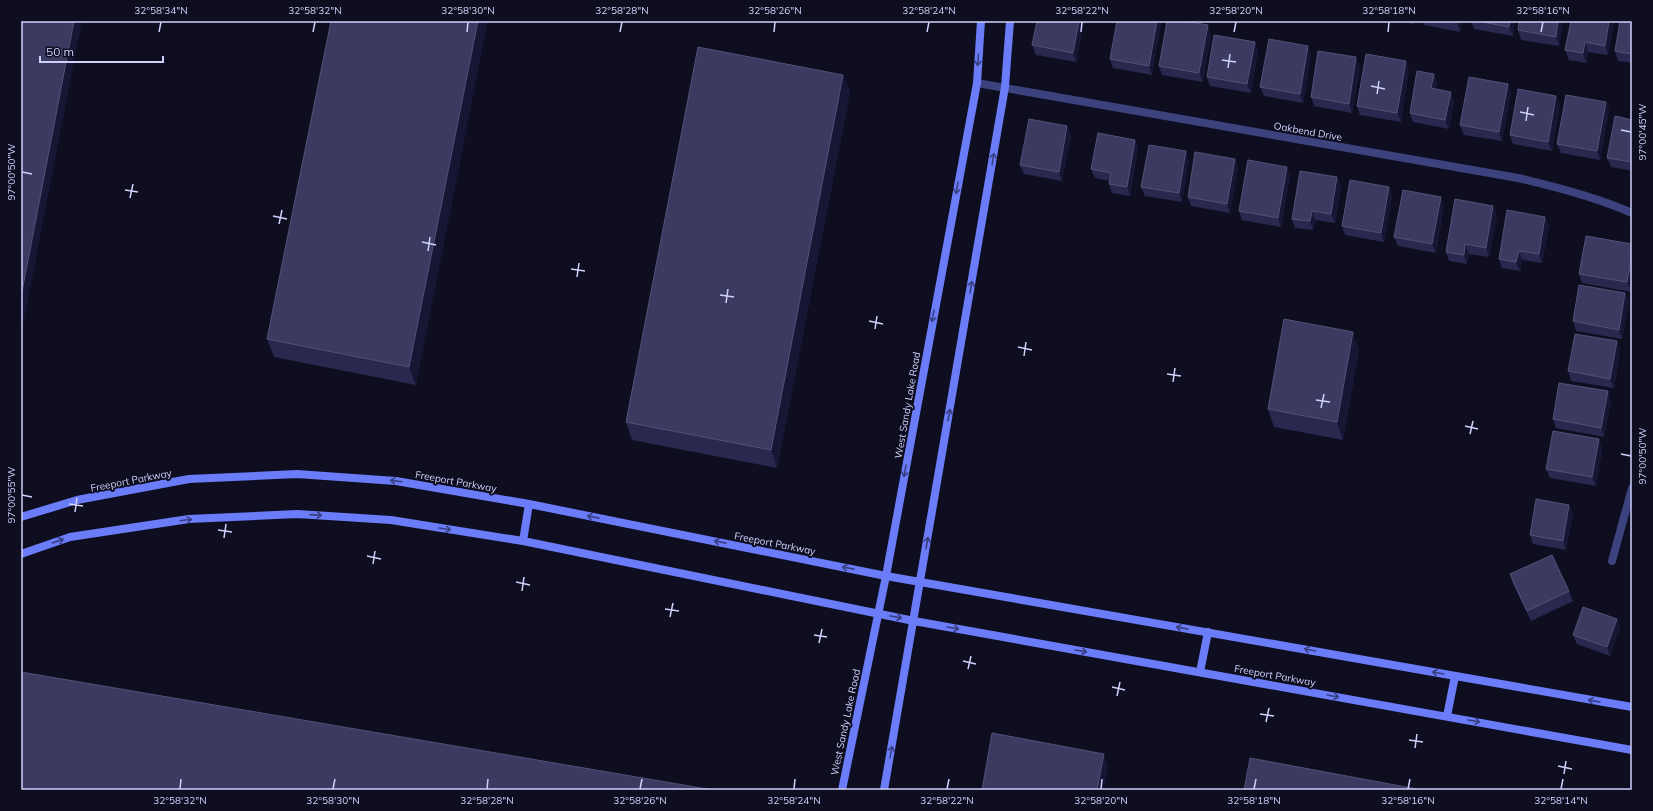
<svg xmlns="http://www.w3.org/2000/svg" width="1653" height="811" font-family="Mulish,sans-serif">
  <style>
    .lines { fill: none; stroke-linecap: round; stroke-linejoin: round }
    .street { stroke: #3b427e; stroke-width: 8 }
    .secondary { stroke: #6b7cf9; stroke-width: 8 }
    .wall { fill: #29284e }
    .shaded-wall { fill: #171634 }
    .building { fill: #3b3a61; stroke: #525279 }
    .oneway { stroke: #383f82 }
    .ticks { fill: none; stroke: #cfd1fd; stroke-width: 1.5 }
    .labels { text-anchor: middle; stroke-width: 4; stroke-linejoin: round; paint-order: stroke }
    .street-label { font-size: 10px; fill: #cfd1fd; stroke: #0e0e20 }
    .neatline { fill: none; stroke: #cfd1fd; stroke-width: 1.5 }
    .ticks-label { font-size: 10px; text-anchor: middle; fill: #cfd1fd }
  </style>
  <rect width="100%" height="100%" fill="#0e0e20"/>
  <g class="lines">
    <path class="street" d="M 977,83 L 1518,178 C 1557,187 1596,197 1632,213
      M 1612,561 L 1632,488"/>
    <path class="secondary" d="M 21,517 L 77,500 L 189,479 L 297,474 L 396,481 L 529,504 L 886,576 L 1632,707
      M 523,541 L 529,504
      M 21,554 L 70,537 L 189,519 L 297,514 L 391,520 L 523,541 L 914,621 L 1632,750
      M 1200,672 L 1208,632
      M 1447,716 L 1455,676
      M 842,790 L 886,576 L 977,83 L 981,21
      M 884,790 L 1005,87 L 1010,21"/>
  </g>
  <path class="wall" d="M 331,21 L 416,385 L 274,357 L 267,339 Z
    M 1084,21 L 1076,62 L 1036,55 L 1032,45 Z
    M 1117,21 L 1161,21 L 1161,23 L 1152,75 L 1113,68 L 1110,59 Z
    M 1398,21 L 1415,21 L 1414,24 Z
    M 1423,21 L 1462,21 L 1460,32 L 1424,25 Z
    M 1471,21 L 1515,21 L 1513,36 L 1474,29 Z
    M 1519,21 L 1563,21 L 1559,46 L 1521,40 L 1518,30 Z
    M 1614,21 L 1608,55 L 1588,52 L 1586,63 L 1569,60 L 1565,50 Z
    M 1632,21 L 1632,63 L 1618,61 L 1615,51 Z
    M 1211,34 L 1203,82 L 1162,75 L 1159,66 Z
    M 1255,42 L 1258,51 L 1251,93 L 1210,86 L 1207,77 Z
    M 1311,55 L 1303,103 L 1264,96 L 1260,87 Z
    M 1360,67 L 1352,113 L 1314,106 L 1311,97 Z
    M 1409,70 L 1401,122 L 1360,115 L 1357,106 Z
    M 1434,74 L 1437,83 L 1436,89 L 1454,101 L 1449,129 L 1413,122 L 1410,113 Z
    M 843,75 L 850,92 L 777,468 L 632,440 L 626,422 Z
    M 1508,84 L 1511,93 L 1502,141 L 1464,135 L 1460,125 Z
    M 1606,102 L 1609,111 L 1600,160 L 1561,153 L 1557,144 Z
    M 1560,105 L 1552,151 L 1513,144 L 1510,135 Z
    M 1632,120 L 1632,171 L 1611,167 L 1607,158 Z
    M 1067,126 L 1071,135 L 1062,181 L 1024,174 L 1020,165 Z
    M 1135,140 L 1138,149 L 1130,196 L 1112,193 L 1109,184 L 1110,181 L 1095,178 L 1091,169 Z
    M 1235,159 L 1238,168 L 1230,213 L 1191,206 L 1188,197 Z
    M 1189,161 L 1182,202 L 1145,196 L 1141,187 Z
    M 1287,167 L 1290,176 L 1281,227 L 1242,220 L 1239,211 Z
    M 1337,177 L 1341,186 L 1335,223 L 1315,220 L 1313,230 L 1295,228 L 1292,219 Z
    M 1389,187 L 1392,196 L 1384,242 L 1345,235 L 1342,226 Z
    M 1444,206 L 1436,253 L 1398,246 L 1394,237 Z
    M 1493,206 L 1497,215 L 1489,257 L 1469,254 L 1467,264 L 1449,261 L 1446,252 Z
    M 1545,217 L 1549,226 L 1542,263 L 1522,260 L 1520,271 L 1502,268 L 1499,259 Z
    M 1632,244 L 1631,292 L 1582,283 L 1579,274 Z
    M 1625,293 L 1629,302 L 1622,339 L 1576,331 L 1573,321 Z
    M 1617,341 L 1620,350 L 1614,388 L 1571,381 L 1568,371 Z
    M 1359,349 L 1343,440 L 1274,427 L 1268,409 Z
    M 1608,391 L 1611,401 L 1604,437 L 1556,428 L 1553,419 Z
    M 1602,448 L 1596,486 L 1550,478 L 1546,469 Z
    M 1569,505 L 1573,514 L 1566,550 L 1533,544 L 1530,535 Z
    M 1510,574 L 1569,591 L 1573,601 L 1531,621 L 1513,584 Z
    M 1617,619 L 1620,628 L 1610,656 L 1577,644 L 1573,635 Z"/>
  <path class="shaded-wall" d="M 74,21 L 82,21 L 21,336 L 21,297 Z
    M 478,21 L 488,21 L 416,385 L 409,367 Z
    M 1079,21 L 1084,21 L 1076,62 L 1073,53 Z
    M 1157,21 L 1161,21 L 1161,23 L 1152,75 L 1149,66 Z
    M 1457,21 L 1462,21 L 1460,32 L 1457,22 Z
    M 1510,21 L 1515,21 L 1513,36 L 1509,27 Z
    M 1558,21 L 1563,21 L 1559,46 L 1556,37 Z
    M 1609,21 L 1614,21 L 1608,55 L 1605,46 Z
    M 1208,25 L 1211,34 L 1203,82 L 1199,73 Z
    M 1255,42 L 1258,51 L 1251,93 L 1247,84 Z
    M 1585,42 L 1588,52 L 1586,63 L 1583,53 Z
    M 1308,46 L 1311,55 L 1303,103 L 1300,94 Z
    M 1356,57 L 1360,67 L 1352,113 L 1349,104 Z
    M 1406,61 L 1409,70 L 1401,122 L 1397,113 Z
    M 1434,74 L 1437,83 L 1434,97 L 1431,88 Z
    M 843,75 L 850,92 L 777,468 L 771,450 Z
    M 1508,84 L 1511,93 L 1502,141 L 1499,132 Z
    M 1451,92 L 1454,101 L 1449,129 L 1445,120 Z
    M 1556,96 L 1560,105 L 1552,151 L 1548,142 Z
    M 1606,102 L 1609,111 L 1600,160 L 1597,151 Z
    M 1067,126 L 1071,135 L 1062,181 L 1059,172 Z
    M 1135,140 L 1138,149 L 1130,196 L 1127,187 Z
    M 1186,151 L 1189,161 L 1182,202 L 1179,193 Z
    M 1235,159 L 1238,168 L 1230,213 L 1227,204 Z
    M 1287,167 L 1290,176 L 1281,227 L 1278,218 Z
    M 1337,177 L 1341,186 L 1335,223 L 1331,214 Z
    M 1389,187 L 1392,196 L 1384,242 L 1381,233 Z
    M 1441,197 L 1444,206 L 1436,253 L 1432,244 Z
    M 1493,206 L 1497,215 L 1489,257 L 1486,248 Z
    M 1312,211 L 1315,220 L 1313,230 L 1310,221 Z
    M 1545,217 L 1549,226 L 1542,263 L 1539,254 Z
    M 1465,244 L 1469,254 L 1467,264 L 1464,255 Z
    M 1519,251 L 1522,260 L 1520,271 L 1516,262 Z
    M 1632,256 L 1632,284 L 1631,292 L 1627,282 Z
    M 1625,293 L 1629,302 L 1622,339 L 1619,330 Z
    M 1353,332 L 1359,349 L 1343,440 L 1337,422 Z
    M 1617,341 L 1620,350 L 1614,388 L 1610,379 Z
    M 1608,391 L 1611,401 L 1604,437 L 1601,428 Z
    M 1599,439 L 1602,448 L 1596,486 L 1592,477 Z
    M 1569,505 L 1573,514 L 1566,550 L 1563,541 Z
    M 1617,619 L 1620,628 L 1610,656 L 1607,647 Z
    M 1104,754 L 1108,767 L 1104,790 L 1097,790 Z"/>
  <path class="building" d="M 21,21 L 74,21 L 21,297 Z
    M 331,21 L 478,21 L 409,367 L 267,339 Z
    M 1037,21 L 1079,21 L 1073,53 L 1032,45 Z
    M 1117,21 L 1157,21 L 1149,66 L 1110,59 Z
    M 1167,21 L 1184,21 L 1208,25 L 1199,73 L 1159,66 Z
    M 1449,21 L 1457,21 L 1457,22 Z
    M 1477,21 L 1510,21 L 1509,27 Z
    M 1519,21 L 1558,21 L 1556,37 L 1518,30 Z
    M 1571,21 L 1609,21 L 1605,46 L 1585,42 L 1583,53 L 1565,50 Z
    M 1620,21 L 1632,21 L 1632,54 L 1615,51 Z
    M 1214,35 L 1255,42 L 1247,84 L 1207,77 Z
    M 1269,39 L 1308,46 L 1300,94 L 1260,87 Z
    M 698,47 L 843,75 L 771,450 L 626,422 Z
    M 1318,51 L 1356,57 L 1349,104 L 1311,97 Z
    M 1366,54 L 1406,61 L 1397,113 L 1357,106 Z
    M 1417,71 L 1434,74 L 1431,88 L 1451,92 L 1445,120 L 1410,113 Z
    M 1469,77 L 1508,84 L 1499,132 L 1460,125 Z
    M 1518,89 L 1556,96 L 1548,142 L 1510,135 Z
    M 1566,95 L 1606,102 L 1597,151 L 1557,144 Z
    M 1615,116 L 1632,120 L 1630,126 L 1632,127 L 1632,162 L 1607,158 Z
    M 1029,119 L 1067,126 L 1059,172 L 1020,165 Z
    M 1098,133 L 1135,140 L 1127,187 L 1109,184 L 1111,173 L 1091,169 Z
    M 1149,145 L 1186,151 L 1179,193 L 1141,187 Z
    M 1195,152 L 1235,159 L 1227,204 L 1188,197 Z
    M 1248,160 L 1287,167 L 1278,218 L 1239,211 Z
    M 1300,171 L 1337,177 L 1331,214 L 1312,211 L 1310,221 L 1292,219 Z
    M 1350,180 L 1389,187 L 1381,233 L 1342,226 Z
    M 1403,190 L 1441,197 L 1432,244 L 1394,237 Z
    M 1455,199 L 1493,206 L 1486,248 L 1465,244 L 1464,255 L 1446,252 Z
    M 1507,210 L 1545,217 L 1539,254 L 1519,251 L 1516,262 L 1499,259 Z
    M 1586,236 L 1632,244 L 1632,256 L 1627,282 L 1579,274 Z
    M 1579,285 L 1625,293 L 1619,330 L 1573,321 Z
    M 1284,319 L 1353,332 L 1337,422 L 1268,409 Z
    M 1575,334 L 1617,341 L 1610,379 L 1568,371 Z
    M 1559,383 L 1608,391 L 1601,428 L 1553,419 Z
    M 1553,431 L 1599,439 L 1592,477 L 1546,469 Z
    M 1536,499 L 1569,505 L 1563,541 L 1530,535 Z
    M 1552,555 L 1569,591 L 1527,611 L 1510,574 Z
    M 1583,607 L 1617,619 L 1607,647 L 1573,635 Z
    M 21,672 L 713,790 L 21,790 Z
    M 992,733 L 1104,754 L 1097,790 L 982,790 Z
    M 1250,758 L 1422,790 L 1244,790 Z"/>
  <defs><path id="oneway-shaft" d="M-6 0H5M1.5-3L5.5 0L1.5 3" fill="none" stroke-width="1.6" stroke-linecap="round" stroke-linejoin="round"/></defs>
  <g class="oneway">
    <use href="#oneway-shaft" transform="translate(978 60) rotate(94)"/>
    <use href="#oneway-shaft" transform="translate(993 159) rotate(-81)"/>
    <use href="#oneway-shaft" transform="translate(957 188) rotate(100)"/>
    <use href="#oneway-shaft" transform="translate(971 287) rotate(-80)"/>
    <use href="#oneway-shaft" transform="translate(933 316) rotate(100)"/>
    <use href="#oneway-shaft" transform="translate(949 415) rotate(-80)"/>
    <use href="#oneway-shaft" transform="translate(905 471) rotate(100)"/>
    <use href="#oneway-shaft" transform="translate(396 481) rotate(-173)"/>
    <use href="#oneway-shaft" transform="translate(316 515) rotate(4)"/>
    <use href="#oneway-shaft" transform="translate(593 517) rotate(-169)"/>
    <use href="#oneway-shaft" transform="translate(186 520) rotate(-7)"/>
    <use href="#oneway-shaft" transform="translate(445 529) rotate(9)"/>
    <use href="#oneway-shaft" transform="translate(58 541) rotate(-19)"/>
    <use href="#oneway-shaft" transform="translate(720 542) rotate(-169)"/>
    <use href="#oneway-shaft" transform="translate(927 543) rotate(-80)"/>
    <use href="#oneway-shaft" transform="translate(848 568) rotate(-169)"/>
    <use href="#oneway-shaft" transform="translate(896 617) rotate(11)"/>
    <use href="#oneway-shaft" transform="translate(953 628) rotate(10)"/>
    <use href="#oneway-shaft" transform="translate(1182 628) rotate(-170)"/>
    <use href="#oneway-shaft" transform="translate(1310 650) rotate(-170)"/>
    <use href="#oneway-shaft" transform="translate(1081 651) rotate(10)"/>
    <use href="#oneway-shaft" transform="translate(1438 673) rotate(-170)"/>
    <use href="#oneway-shaft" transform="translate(1333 696) rotate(10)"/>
    <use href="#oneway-shaft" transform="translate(1594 701) rotate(-170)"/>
    <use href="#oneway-shaft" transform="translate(1474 721) rotate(10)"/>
    <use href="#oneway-shaft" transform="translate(891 752) rotate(-80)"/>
  </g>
  <path class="ticks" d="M 159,32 L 161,22M 313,32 L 315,22M 467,32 L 468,22M 620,32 L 622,22M 774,32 L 775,22M 927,32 L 929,22M 1081,32 L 1082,22M 1234,32 L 1236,22M 1388,32 L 1389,22M 1541,32 L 1543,22M 1222,60 L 1236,62M 1228,68 L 1230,54M 1371,86 L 1385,89M 1377,94 L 1379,81M 1520,112 L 1534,115M 1526,121 L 1528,107M 1621,130 L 1631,132M 22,172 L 32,174M 125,190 L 138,192M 130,198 L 133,184M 273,216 L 287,219M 279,224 L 282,210M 422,242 L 436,245M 428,251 L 430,237M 571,269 L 585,271M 577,277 L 579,263M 720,295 L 734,297M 726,303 L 728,289M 869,321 L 883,324M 875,329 L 877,316M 1018,347 L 1032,350M 1024,356 L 1026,342M 1167,374 L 1181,376M 1173,382 L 1175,368M 1316,400 L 1330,402M 1321,408 L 1324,394M 1465,426 L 1478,429M 1470,434 L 1473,421M 1621,454 L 1631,456M 22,495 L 32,497M 69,504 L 83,506M 75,512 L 77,498M 218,530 L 232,532M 224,538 L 226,524M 367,556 L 381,559M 373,564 L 375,551M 516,582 L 530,585M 522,591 L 524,577M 665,609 L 679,611M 670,617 L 673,603M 814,635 L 827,637M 819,643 L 822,629M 963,661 L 976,664M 968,669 L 971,656M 1112,687 L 1125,690M 1117,696 L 1120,682M 1260,714 L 1274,716M 1266,722 L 1269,708M 1409,740 L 1423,742M 1415,748 L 1417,734M 1558,766 L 1572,769M 1564,774 L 1566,761M 180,789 L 181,779M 333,789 L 335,779M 487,789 L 488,779M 640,789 L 642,779M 794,789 L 795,779M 947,789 L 949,779M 1101,789 L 1102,779M 1254,789 L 1256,779M 1408,789 L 1410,779M 1561,789 L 1563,779"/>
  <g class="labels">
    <g class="street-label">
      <text transform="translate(1308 131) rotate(10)" y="4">Oakbend Drive</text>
      <text transform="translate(907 405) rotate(-80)" y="4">West Sandy Lake Road</text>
      <text transform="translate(131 480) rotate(-11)" y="4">Freeport Parkway</text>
      <text transform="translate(456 481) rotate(10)" y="4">Freeport Parkway</text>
      <text transform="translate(775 543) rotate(11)" y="4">Freeport Parkway</text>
      <text transform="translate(1275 675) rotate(10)" y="4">Freeport Parkway</text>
      <text transform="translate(845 722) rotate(-78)" y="4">West Sandy Lake Road</text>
    </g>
  </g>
  <rect width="1653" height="811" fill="none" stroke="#0e0e20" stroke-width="44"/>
  <path d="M40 56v6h123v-6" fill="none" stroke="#cfd1fd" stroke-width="2"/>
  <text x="46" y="56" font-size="12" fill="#cfd1fd" stroke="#0e0e20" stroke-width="3" paint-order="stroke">50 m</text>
  <rect x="22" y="22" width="1609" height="767" class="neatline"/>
  <g class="ticks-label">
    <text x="161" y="14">32°58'34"N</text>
    <text x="315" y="14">32°58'32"N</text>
    <text x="468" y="14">32°58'30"N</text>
    <text x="622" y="14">32°58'28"N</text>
    <text x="775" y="14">32°58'26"N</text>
    <text x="929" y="14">32°58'24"N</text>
    <text x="1082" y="14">32°58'22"N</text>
    <text x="1236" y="14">32°58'20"N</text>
    <text x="1389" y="14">32°58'18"N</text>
    <text x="1543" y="14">32°58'16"N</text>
    <text transform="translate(1642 132) rotate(-90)" y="4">97°00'45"W</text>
    <text transform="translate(11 172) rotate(-90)" y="4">97°00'50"W</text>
    <text transform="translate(1642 456) rotate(-90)" y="4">97°00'50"W</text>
    <text transform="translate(11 495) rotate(-90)" y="4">97°00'55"W</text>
    <text x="180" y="804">32°58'32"N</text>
    <text x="333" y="804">32°58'30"N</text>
    <text x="487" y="804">32°58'28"N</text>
    <text x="640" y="804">32°58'26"N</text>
    <text x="794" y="804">32°58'24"N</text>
    <text x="947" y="804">32°58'22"N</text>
    <text x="1101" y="804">32°58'20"N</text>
    <text x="1254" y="804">32°58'18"N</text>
    <text x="1408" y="804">32°58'16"N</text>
    <text x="1561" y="804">32°58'14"N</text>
  </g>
</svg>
